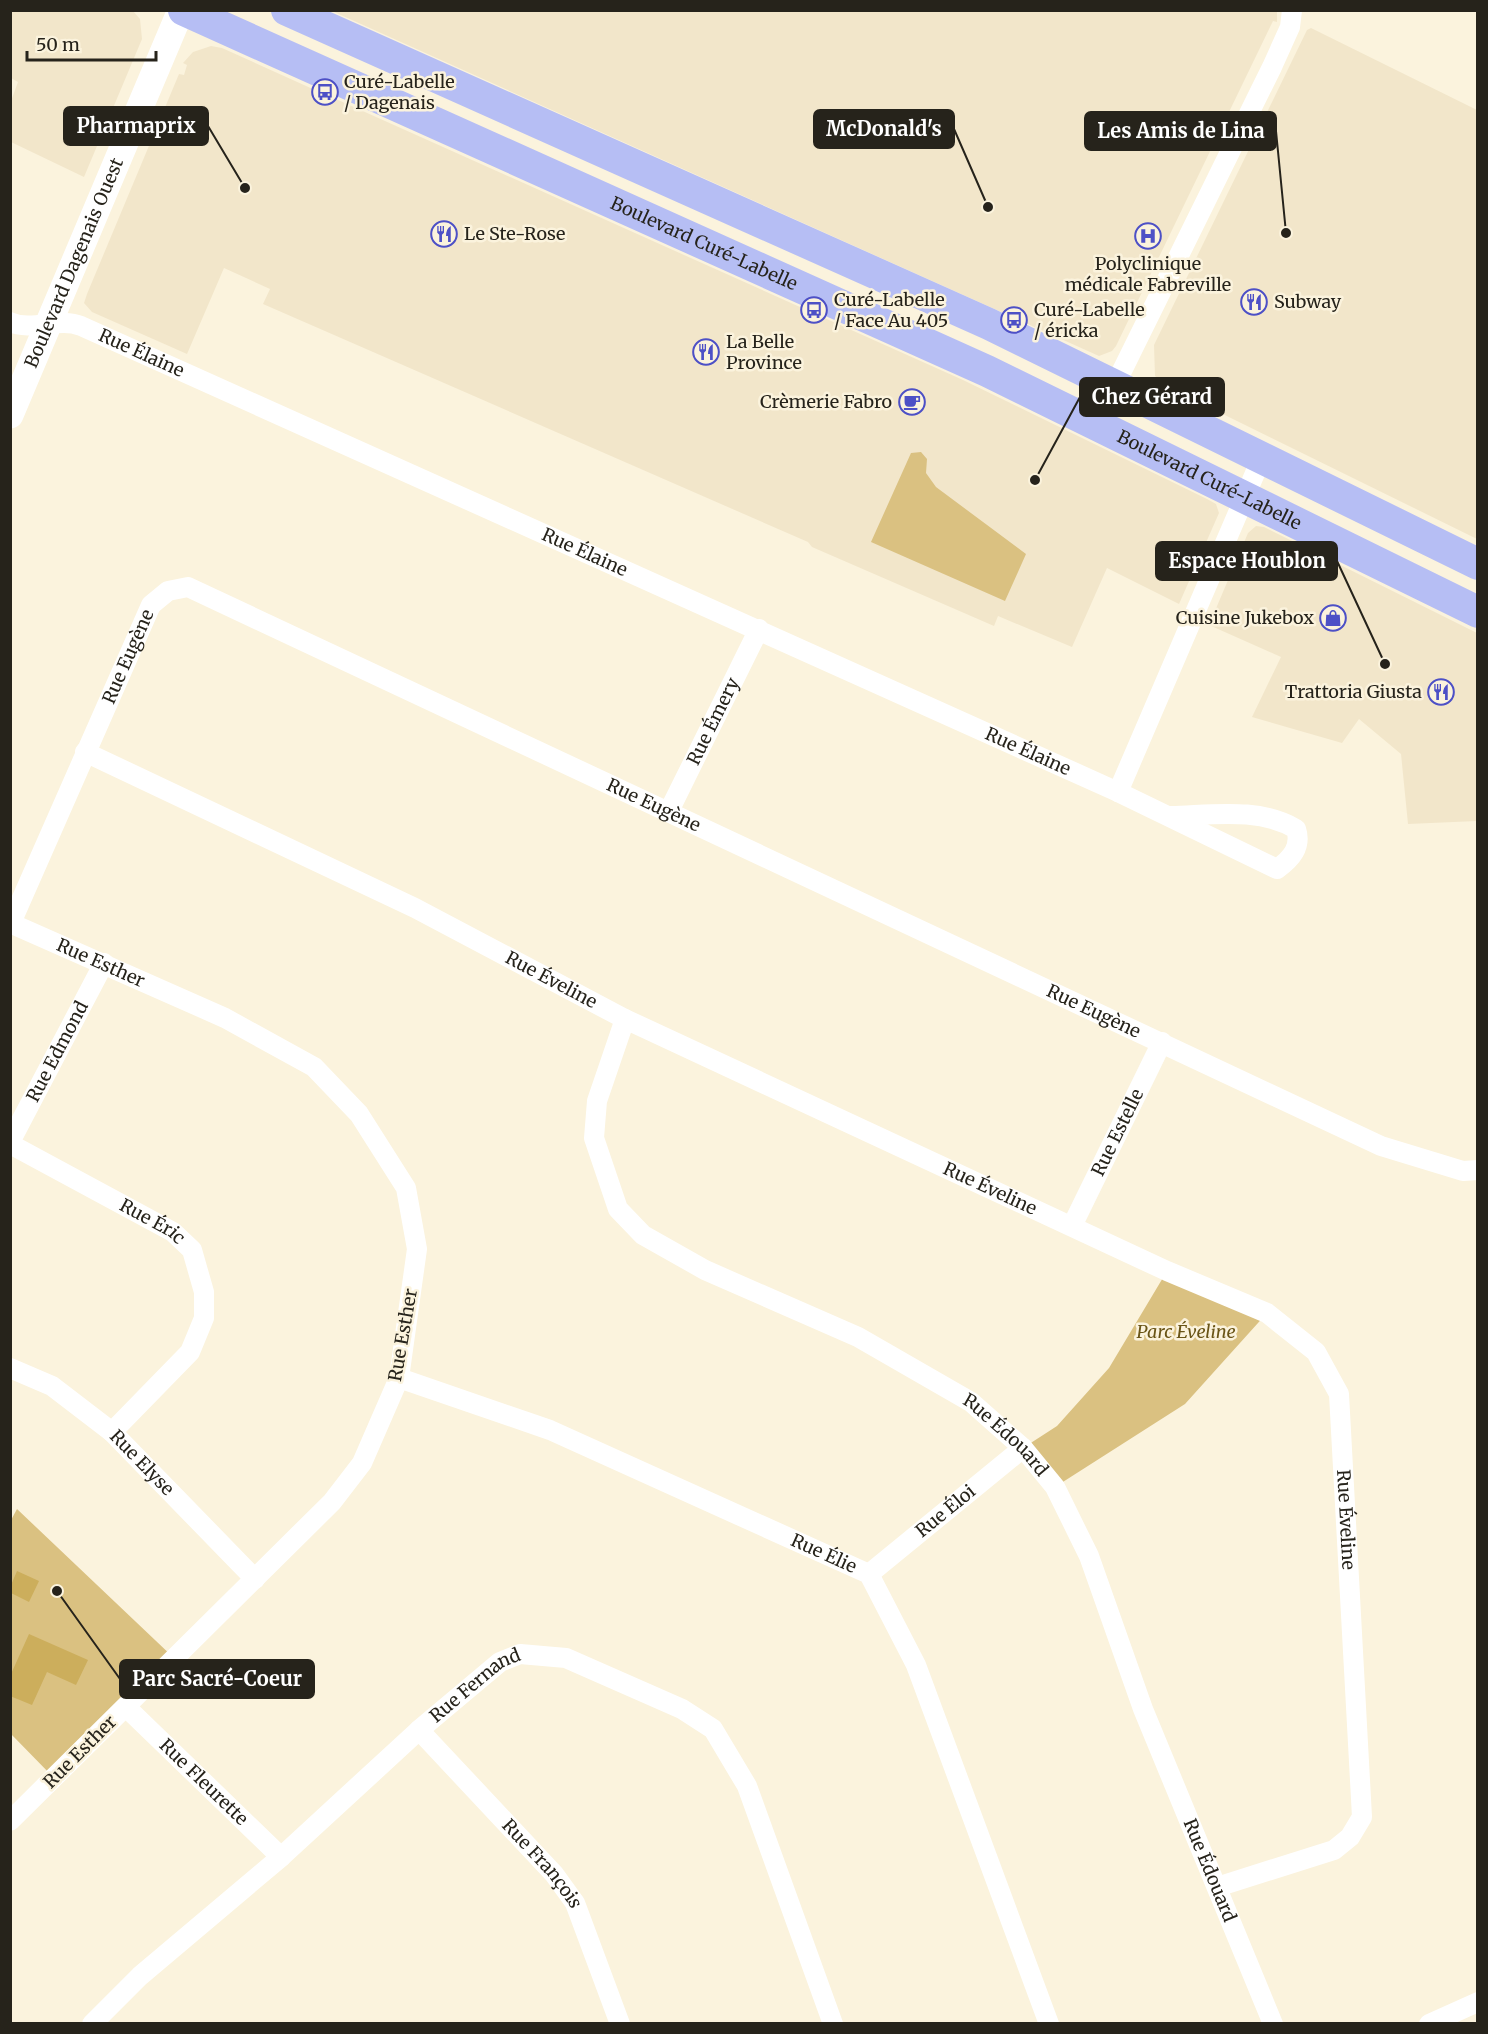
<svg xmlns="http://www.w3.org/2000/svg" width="1488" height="2034" font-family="Merriweather,serif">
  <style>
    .built { fill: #f2e6ca }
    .green { fill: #dac181 }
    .water { fill: #ccae5c }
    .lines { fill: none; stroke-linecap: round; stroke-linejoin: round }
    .street { stroke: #fff; stroke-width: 20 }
    .secondary { stroke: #fff; stroke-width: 27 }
    .primary { stroke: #b6bef4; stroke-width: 32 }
    .labels { text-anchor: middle; stroke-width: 5; stroke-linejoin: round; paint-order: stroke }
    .poi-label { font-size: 18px; fill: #26231b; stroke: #fbf3dd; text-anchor: start }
    .street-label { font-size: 18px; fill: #26231b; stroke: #fbf3dd }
    .park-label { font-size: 18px; font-style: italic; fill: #6a5517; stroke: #fbf3dd }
    .leader { fill: none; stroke: #26231b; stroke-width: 2 }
    .callout-dot { fill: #26231b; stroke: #fbf3dd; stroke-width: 2 }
    .callout { fill: #26231b; stroke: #26231b; stroke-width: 2 }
    .callout-label { font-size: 20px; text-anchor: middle; font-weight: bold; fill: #fff }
  </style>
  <rect width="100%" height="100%" fill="#fbf3dd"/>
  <path class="built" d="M 1277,10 L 1277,22 L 1273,21 L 1116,346 L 1112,351 L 1099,356 L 332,11 Z
    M 10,11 L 133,11 L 140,19 L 142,39 L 84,177 L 11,142 L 11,101 L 18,82 L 11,78 Z
    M 1311,28 L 1477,110 L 1477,539 L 1172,389 L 1155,376 L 1154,345 L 1307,30 Z
    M 211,46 L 222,48 L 315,90 L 313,95 L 324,100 L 327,95 L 963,380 L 1207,499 L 1216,504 L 1219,513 L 1179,604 L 1107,568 L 1072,647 L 998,616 L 994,626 L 812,547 L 808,542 L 263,304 L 270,289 L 224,268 L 187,354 L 92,312 L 84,303 L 87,294 L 179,74 L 184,75 L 187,65 L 183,63 L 193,52 Z
    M 1256,526 L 1264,527 L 1477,633 L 1477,821 L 1408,824 L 1401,754 L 1359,719 L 1342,743 L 1252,717 L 1281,657 L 1209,625 L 1248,533 Z"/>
  <path class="green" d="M 921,452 L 927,459 L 926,473 L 936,487 L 1026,554 L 1005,601 L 871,542 L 911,453 Z
    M 1167,1271 L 1267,1313 L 1185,1404 L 1055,1487 L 1023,1448 L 1057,1426 L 1109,1368 Z
    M 17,1509 L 175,1659 L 54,1778 L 11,1734 L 10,1522 Z"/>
  <path class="water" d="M 17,1571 L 39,1581 L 29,1602 L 11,1593 L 11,1585 Z
    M 29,1634 L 88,1660 L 76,1685 L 47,1672 L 32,1705 L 10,1696 L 11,1674 Z"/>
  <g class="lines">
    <g class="street">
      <path id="s1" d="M 10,322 C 32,332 59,317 81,326 L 1118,792 L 1277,869 C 1291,859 1302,847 1296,829 C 1259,807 1212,815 1171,816"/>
      <path d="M 1115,385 L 1272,67 L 1290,27 L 1292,10"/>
      <path id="s2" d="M 85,752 L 415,908 L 625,1019 L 1167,1271 L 1267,1313 L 1316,1352 L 1339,1394 L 1362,1817 L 1350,1837 L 1334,1850 L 1217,1887"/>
      <path d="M 1118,792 L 1262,457"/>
      <path id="s3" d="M 669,811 L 759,629"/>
      <path id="s4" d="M 10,923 L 225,1018 L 314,1067 L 359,1114 L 406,1188 L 417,1249 L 399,1378 L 362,1463 L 332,1502 L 10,1821"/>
      <path id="s5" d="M 11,923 L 151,605 L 168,591 L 188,587 L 1381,1146 L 1463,1171 L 1478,1170"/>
      <path id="s6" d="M 625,1019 L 597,1101 L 594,1138 L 618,1209 L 643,1235 L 705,1270 L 858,1337 L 971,1402 L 1023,1448 L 1055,1487 L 1089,1556 L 1143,1709 L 1273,2024"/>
      <path id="s7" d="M 10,1142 L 104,963"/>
      <path id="s8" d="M 10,1144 L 173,1232 L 192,1250 L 204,1292 L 204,1318 L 190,1352 L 112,1432"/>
      <path id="s9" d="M 1072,1226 L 1162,1042"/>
      <path id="s10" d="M 10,1368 L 52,1386 L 112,1432 L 255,1579"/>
      <path id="s11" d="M 399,1378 L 550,1430 L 869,1574 L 916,1665 L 1049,2024"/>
      <path id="s12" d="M 869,1574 L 1023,1448"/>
      <path id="s13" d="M 126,1707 L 281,1857"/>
      <path id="s14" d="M 419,1730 L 554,1874 L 575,1903 L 620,2024"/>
      <path id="s15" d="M 92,2024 L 140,1976 L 281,1857 L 419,1730 L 500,1662 L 520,1654 L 566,1658 L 682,1709 L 713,1729 L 747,1786 L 833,2024"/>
      <path d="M 1429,2024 L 1478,2002"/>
    </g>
    <path class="secondary" id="s16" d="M 10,415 L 181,10"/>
    <g class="primary">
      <path id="s17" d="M 184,10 L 987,371 L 1478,612"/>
      <path d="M 287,10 L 989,324 L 1478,564"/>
    </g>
  </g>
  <defs>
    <g id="bus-ring" transform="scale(1.35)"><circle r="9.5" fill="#fbf3dd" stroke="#4d50c6" stroke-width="1.5"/><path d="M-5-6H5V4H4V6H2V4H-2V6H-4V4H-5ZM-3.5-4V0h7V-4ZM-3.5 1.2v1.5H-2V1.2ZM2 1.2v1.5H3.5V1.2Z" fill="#4d50c6"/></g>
    <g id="restaurant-ring" transform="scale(1.35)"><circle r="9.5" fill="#fbf3dd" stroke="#4d50c6" stroke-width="1.5"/><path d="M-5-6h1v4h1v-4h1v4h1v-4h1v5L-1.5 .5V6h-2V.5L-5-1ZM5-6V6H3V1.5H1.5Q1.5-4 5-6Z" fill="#4d50c6"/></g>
    <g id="hospital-ring" transform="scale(1.35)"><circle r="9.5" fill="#fbf3dd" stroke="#4d50c6" stroke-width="1.5"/><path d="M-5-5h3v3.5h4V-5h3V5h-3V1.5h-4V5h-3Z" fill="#4d50c6"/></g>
    <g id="cafe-ring" transform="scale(1.35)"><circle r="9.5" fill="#fbf3dd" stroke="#4d50c6" stroke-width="1.5"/><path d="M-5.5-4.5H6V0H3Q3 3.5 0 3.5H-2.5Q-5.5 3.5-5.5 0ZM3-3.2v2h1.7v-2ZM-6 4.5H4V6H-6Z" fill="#4d50c6"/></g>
    <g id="shop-ring" transform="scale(1.35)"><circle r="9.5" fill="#fbf3dd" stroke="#4d50c6" stroke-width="1.5"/><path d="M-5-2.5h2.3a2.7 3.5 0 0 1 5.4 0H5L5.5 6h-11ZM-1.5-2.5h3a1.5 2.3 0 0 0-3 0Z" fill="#4d50c6"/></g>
  </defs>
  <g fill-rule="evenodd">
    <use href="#bus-ring" x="325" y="92"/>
    <use href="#restaurant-ring" x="444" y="234"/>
    <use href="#hospital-ring" x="1148" y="236"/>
    <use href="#restaurant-ring" x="1254" y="302"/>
    <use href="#bus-ring" x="814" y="310"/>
    <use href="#bus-ring" x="1014" y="320"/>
    <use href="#restaurant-ring" x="706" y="352"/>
    <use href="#cafe-ring" x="912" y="402"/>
    <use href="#shop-ring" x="1333" y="618"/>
    <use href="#restaurant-ring" x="1441" y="692"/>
  </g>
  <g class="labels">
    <g class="poi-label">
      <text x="344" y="88">Curé-Labelle<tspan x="344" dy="21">/ Dagenais</tspan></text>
      <text x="464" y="240">Le Ste-Rose</text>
      <text x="1148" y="270" text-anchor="middle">Polyclinique<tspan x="1148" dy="21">médicale Fabreville</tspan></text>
      <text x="834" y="306">Curé-Labelle<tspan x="834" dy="21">/ Face Au 405</tspan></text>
      <text x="1274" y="308">Subway</text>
      <text x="1034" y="316">Curé-Labelle<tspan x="1034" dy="21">/ éricka</tspan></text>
      <text x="726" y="348">La Belle<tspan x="726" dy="21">Province</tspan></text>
      <text x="892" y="408" text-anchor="end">Crèmerie Fabro</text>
      <text x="1314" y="624" text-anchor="end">Cuisine Jukebox</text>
      <text x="1422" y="698" text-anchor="end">Trattoria Giusta</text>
    </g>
    <g class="street-label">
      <text dy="6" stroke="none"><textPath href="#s17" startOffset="570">Boulevard Curé-Labelle</textPath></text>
      <text dy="6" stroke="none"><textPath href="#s16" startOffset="165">Boulevard Dagenais Ouest</textPath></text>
      <text dy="6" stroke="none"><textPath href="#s1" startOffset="138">Rue Élaine</textPath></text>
      <text dy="6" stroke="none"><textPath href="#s17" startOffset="1128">Boulevard Curé-Labelle</textPath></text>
      <text dy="6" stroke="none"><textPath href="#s1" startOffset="624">Rue Élaine</textPath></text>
      <text dy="6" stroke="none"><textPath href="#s5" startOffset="291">Rue Eugène</textPath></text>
      <text dy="6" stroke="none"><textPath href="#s3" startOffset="100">Rue Émery</textPath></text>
      <text dy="6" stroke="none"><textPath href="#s1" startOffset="1110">Rue Élaine</textPath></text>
      <text dy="6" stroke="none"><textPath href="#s5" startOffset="904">Rue Eugène</textPath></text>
      <text dy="6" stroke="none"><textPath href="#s4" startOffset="99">Rue Esther</textPath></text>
      <text dy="6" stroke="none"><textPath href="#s2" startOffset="519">Rue Éveline</textPath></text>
      <text dy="6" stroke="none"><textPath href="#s5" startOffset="1390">Rue Eugène</textPath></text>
      <text dy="6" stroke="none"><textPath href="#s7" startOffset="102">Rue Edmond</textPath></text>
      <text dy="6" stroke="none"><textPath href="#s9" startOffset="104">Rue Estelle</textPath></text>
      <text dy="6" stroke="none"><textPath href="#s2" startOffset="1005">Rue Éveline</textPath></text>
      <text dy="6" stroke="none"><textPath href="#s8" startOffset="162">Rue Éric</textPath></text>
      <text transform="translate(403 1335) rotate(-80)" y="6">Rue Esther</text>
      <text dy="6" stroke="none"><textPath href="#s6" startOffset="651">Rue Édouard</textPath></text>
      <text dy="6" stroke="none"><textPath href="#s10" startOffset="164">Rue Elyse</textPath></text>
      <text dy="6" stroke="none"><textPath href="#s12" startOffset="99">Rue Éloi</textPath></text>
      <text dy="6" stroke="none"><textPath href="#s2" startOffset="1545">Rue Éveline</textPath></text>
      <text dy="6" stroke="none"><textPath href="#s11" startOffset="460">Rue Élie</textPath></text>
      <text dy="6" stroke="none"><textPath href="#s15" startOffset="512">Rue Fernand</textPath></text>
      <text transform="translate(80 1752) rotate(-45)" y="6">Rue Esther</text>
      <text dy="6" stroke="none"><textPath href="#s13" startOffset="108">Rue Fleurette</textPath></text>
      <text dy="6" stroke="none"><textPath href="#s14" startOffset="182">Rue François</textPath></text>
      <text dy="6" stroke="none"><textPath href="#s6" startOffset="1137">Rue Édouard</textPath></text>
    </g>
    <g class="park-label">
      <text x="1186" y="1338">Parc Éveline</text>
    </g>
  </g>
  <path class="leader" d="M245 188L208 126M988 207L954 129M1286 233L1276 131M1035 480L1080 397M1385 664L1337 561M57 1591L120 1679"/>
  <g class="callout-dot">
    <circle cx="245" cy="188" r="6"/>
    <circle cx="988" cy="207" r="6"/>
    <circle cx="1286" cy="233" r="6"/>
    <circle cx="1035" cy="480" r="6"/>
    <circle cx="1385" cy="664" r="6"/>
    <circle cx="57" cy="1591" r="6"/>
  </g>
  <g class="callout">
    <rect x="64" y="107" width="144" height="38" rx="6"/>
    <rect x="814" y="110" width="140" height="38" rx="6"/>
    <rect x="1085" y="112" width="191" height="38" rx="6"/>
    <rect x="1080" y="378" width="144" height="38" rx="6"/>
    <rect x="1156" y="542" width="181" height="38" rx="6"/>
    <rect x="120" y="1660" width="194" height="38" rx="6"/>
  </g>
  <g class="callout-label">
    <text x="136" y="133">Pharmaprix</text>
    <text x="884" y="136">McDonald's</text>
    <text x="1181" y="138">Les Amis de Lina</text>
    <text x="1152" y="404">Chez Gérard</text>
    <text x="1247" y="568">Espace Houblon</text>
    <text x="217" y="1686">Parc Sacré-Coeur</text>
  </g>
  <rect width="1488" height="2034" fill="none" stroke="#26231b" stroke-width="24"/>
  <path d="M27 51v9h129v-9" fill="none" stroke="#26231b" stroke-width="3"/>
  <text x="36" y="51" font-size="18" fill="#26231b" stroke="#fbf3dd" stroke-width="4.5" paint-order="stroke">50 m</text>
</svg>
